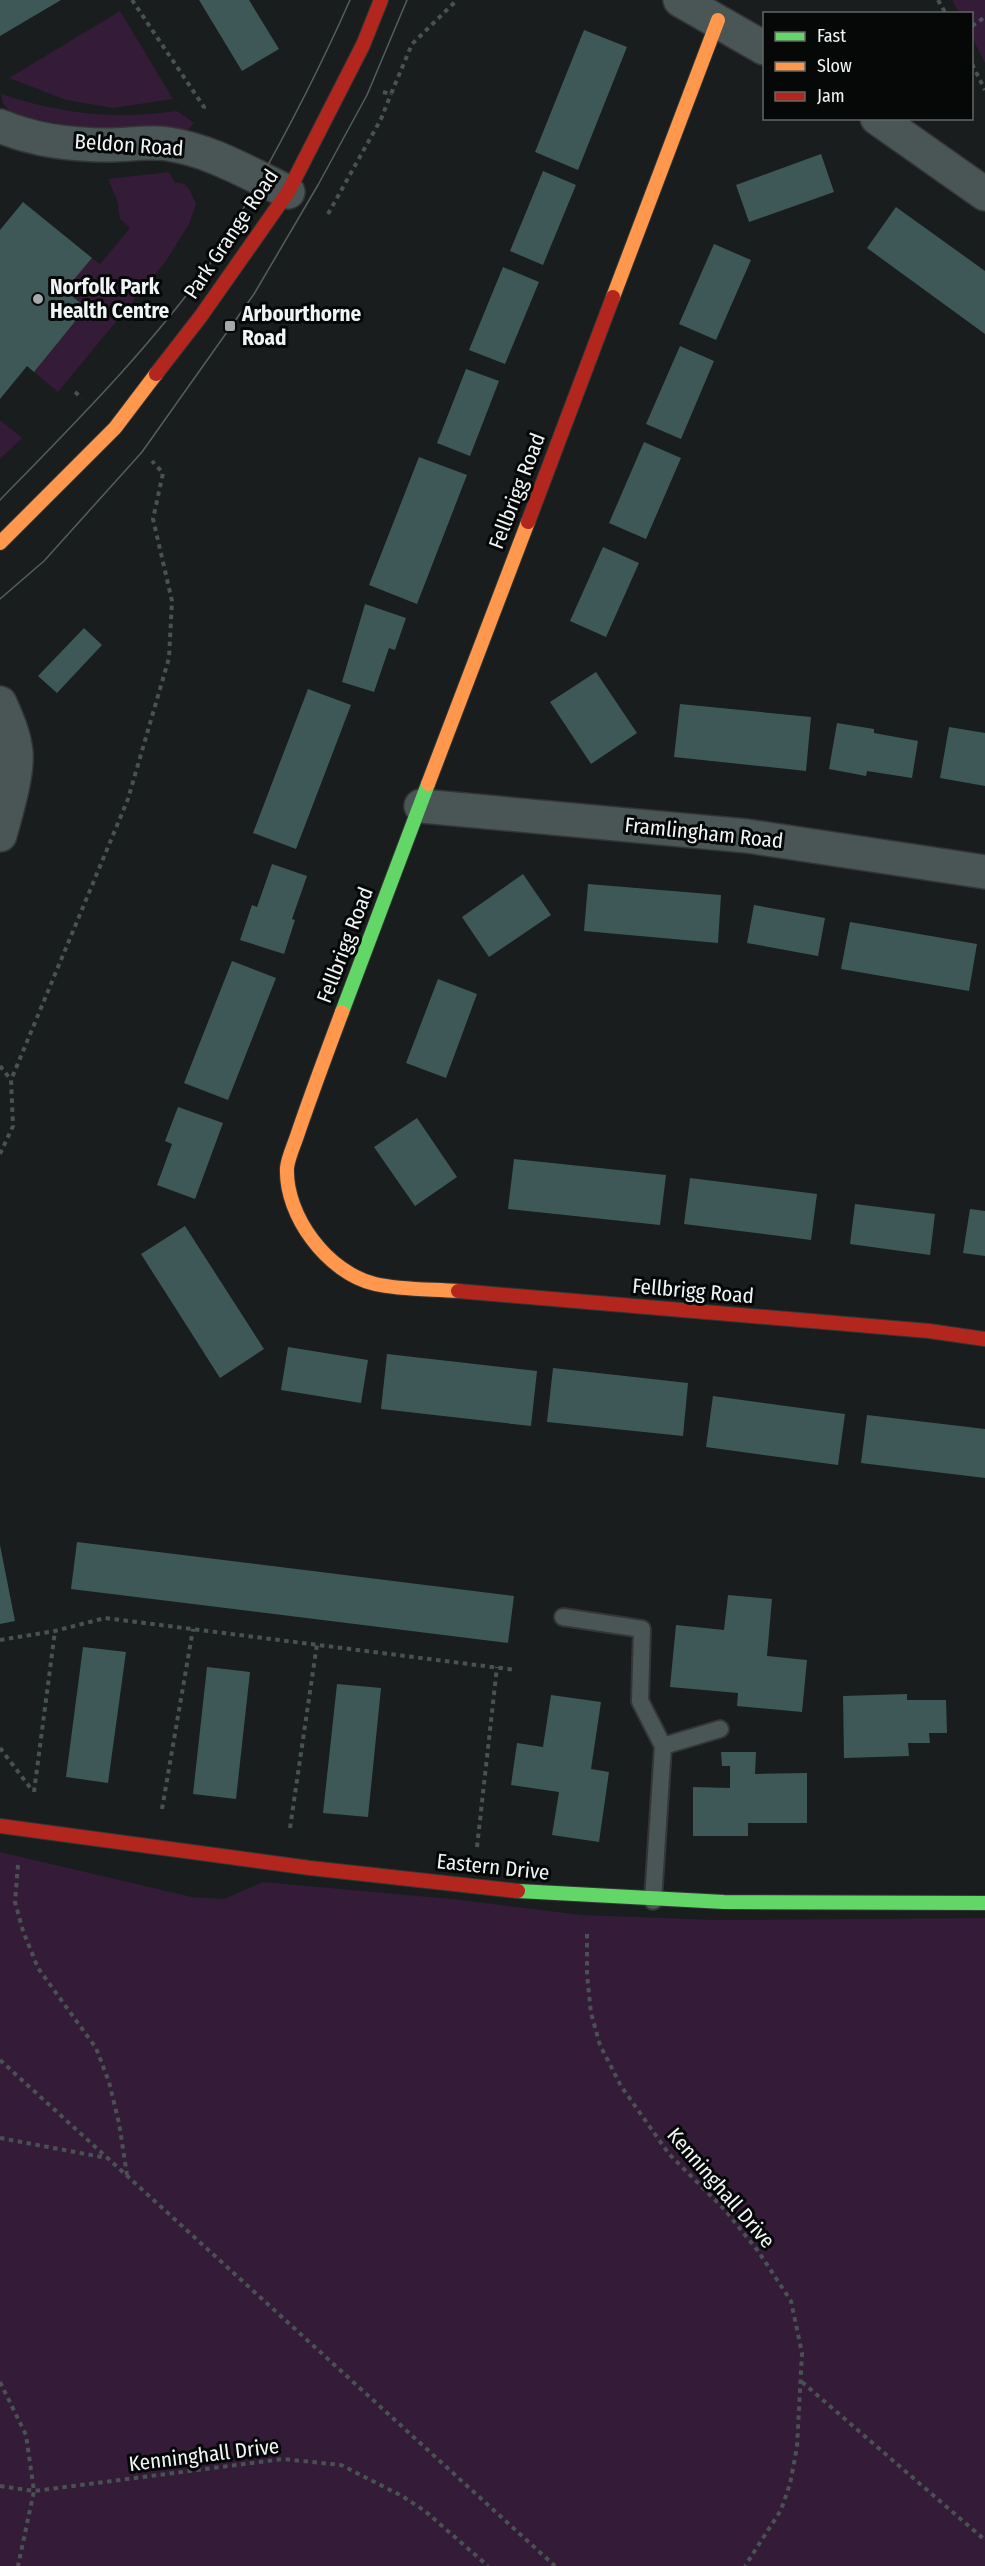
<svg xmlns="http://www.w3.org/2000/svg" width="985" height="2566" font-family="'Fira Sans Condensed',sans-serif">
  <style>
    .green { fill: #341b38 }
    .building { fill: #3e5858 }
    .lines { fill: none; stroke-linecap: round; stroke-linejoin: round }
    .lane-casing { stroke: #343636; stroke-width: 20 }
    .street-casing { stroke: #343636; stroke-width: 36 }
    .fast-casing { stroke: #343636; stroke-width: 16 }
    .slow-casing { stroke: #343636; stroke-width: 16 }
    .jam-casing { stroke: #343636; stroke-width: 16 }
    .path { stroke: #495252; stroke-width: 4; stroke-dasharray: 4.5 4.5; stroke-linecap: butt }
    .lane { stroke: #4a5555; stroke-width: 16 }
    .street { stroke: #4a5555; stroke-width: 33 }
    .fast { stroke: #63d668; stroke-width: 14 }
    .slow { stroke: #ff974d; stroke-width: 14 }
    .jam { stroke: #b3261e; stroke-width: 14 }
    .tram { stroke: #555e5e; stroke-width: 1.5 }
    .poi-dot { fill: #a5a9a9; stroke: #060808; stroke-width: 2 }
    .labels { text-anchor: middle; stroke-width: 6; stroke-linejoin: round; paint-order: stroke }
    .street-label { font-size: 21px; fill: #f1f5f5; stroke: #060808 }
    .poi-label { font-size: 21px; font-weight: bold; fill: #f1f5f5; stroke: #060808; text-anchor: start }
  </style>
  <rect width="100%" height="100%" fill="#191d1d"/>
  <path class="green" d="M 952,0 L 985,0 L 985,63 L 972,37 L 972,14 L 959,13 Z
    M 120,11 L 173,99 L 113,108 L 66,100 L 9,78 Z
    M 1,94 C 64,114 111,120 177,111 L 194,123 L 188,130 L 165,127 L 117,130 L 82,128 L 25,117 L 10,111 L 3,104 Z
    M 169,172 L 175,183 C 189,181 191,194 196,204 L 189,224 L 166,261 L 58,392 L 34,372 L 86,308 L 65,290 L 92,258 L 100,264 L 130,228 L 120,219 L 117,200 L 108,179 Z
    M 0,420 L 22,438 L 0,459 Z
    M 0,1852 L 192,1897 L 224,1899 L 263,1882 L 452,1899 L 582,1915 L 717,1920 L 985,1918 L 985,2566 L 0,2566 Z"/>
  <path class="building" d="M 0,0 L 61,0 L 0,36 Z
    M 199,0 L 249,0 L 279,49 L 242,71 Z
    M 584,30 L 627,47 L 578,170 L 535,152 Z
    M 821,154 L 834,192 L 749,222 L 736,185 Z
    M 543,171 L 576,185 L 543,265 L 510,251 Z
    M 23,202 L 92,258 L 65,290 L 86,308 L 34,372 L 27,366 L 0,399 L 0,230 Z
    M 896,207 L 985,271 L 985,334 L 867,248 Z
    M 714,244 L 751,260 L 716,340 L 679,324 Z
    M 503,267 L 539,282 L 505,364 L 469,350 Z
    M 680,346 L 714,361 L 681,439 L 646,424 Z
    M 466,369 L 499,381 L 470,456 L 437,443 Z
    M 644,442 L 681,458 L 646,539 L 609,523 Z
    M 419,457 L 467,475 L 417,604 L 369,585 Z
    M 603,547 L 639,563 L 606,637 L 570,621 Z
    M 365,604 L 406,618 L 395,650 L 389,648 L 374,692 L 342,682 Z
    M 84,628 L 102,645 L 57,693 L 38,676 Z
    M 596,672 L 637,733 L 591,764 L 550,702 Z
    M 308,689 L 351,705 L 296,849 L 253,833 Z
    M 680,704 L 811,717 L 806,771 L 674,757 Z
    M 837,723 L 874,729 L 874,733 L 918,741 L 912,778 L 867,771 L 866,776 L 829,769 Z
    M 949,727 L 985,733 L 985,786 L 940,778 Z
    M 272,864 L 307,876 L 292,919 L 295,920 L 284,954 L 240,940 L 252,905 L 257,907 Z
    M 523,874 L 551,915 L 489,957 L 462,917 Z
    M 588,884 L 721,895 L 718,943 L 584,931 Z
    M 754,905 L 825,918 L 818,956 L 747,943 Z
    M 850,922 L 977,944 L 969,991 L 841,969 Z
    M 232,961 L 276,978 L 228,1100 L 184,1083 Z
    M 438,979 L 477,994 L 446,1078 L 406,1063 Z
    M 178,1107 L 223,1123 L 195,1199 L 157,1185 L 172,1144 L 165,1141 Z
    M 417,1118 L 457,1177 L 415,1206 L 374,1147 Z
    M 514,1159 L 666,1175 L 660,1225 L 508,1209 Z
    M 690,1178 L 817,1194 L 811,1240 L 684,1224 Z
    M 855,1204 L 935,1214 L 930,1255 L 850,1244 Z
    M 970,1209 L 985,1211 L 985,1256 L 963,1253 Z
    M 185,1226 L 264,1349 L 220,1378 L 141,1254 Z
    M 288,1347 L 368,1360 L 361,1403 L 281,1390 Z
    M 387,1354 L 537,1371 L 531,1426 L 381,1409 Z
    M 553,1368 L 688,1383 L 683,1436 L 547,1422 Z
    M 713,1396 L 845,1414 L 838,1465 L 706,1447 Z
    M 867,1415 L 985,1429 L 985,1478 L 861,1463 Z
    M 77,1542 L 514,1596 L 508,1643 L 71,1589 Z
    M 0,1545 L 15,1621 L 0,1624 Z
    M 728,1595 L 772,1599 L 767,1656 L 807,1660 L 802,1712 L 737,1706 L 738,1693 L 670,1687 L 676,1625 L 724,1630 Z
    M 83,1647 L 126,1652 L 108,1783 L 66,1777 Z
    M 207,1667 L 250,1672 L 236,1799 L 193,1794 Z
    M 337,1684 L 381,1688 L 368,1817 L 323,1813 Z
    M 907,1694 L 907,1700 L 946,1700 L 947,1733 L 929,1733 L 930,1743 L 908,1743 L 909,1756 L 844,1758 L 843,1696 Z
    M 551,1695 L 601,1702 L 591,1769 L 609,1772 L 599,1842 L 552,1835 L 559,1792 L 511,1785 L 517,1743 L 543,1747 Z
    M 721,1752 L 756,1752 L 755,1774 L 807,1773 L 807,1823 L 748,1823 L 748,1836 L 693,1836 L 693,1787 L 730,1788 L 730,1766 L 722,1766 Z"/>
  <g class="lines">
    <g class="lane-casing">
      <path id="lane" d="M 563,1617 L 642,1629 L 640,1701 L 663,1746 L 653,1901
        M 663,1746 L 720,1729"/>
    </g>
    <g class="street-casing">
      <path id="street" d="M 680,0 L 764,48
        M 877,118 L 985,194
        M 0,126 C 33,140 73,145 108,145 C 128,145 149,141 168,144 C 210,150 250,174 288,192
        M 0,703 C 7,719 14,734 16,752 C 18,774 6,813 0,835
        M 421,806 L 747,836 L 985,872"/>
    </g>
    <g class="fast-casing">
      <path id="fast" d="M 342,1012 L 428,784
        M 518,1891 L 724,1902 L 985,1903"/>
    </g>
    <g class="slow-casing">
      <path id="slow" d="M 613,297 L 718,20
        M 0,543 L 115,428 L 156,374
        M 428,784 L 528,522
        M 342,1012 C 327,1052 312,1092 298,1133 C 295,1143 288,1157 287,1168 C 285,1216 328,1273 375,1284 C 401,1290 431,1289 458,1291"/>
    </g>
    <g class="jam-casing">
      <path id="jam" d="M 156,374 L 201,316 L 288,192 L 363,45 L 381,0
        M 528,522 L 613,297
        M 458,1291 L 929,1331 L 985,1339
        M 0,1826 L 310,1868 L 518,1891"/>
    </g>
    <path class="path" d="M 132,0 L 204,107 L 203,112
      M 938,0 L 946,14
      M 972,26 L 985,17
      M 972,64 L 985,90
      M 383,92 L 391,94 L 412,44 L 457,0
      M 328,214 L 381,119 L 391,94
      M 75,392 L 82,398
      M 0,1066 L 11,1080
      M 0,1154 L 13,1126 L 11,1080 L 128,799 L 169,658 L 172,601 L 153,519 L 163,473 L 152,461
      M 0,1640 L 55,1631 L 105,1618 L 516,1670
      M 0,1748 L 32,1790
      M 34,1792 L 55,1631
      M 162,1809 L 193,1629
      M 290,1828 L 317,1644
      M 477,1847 L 497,1667
      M 18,1865 L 15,1902 L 23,1931 L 38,1968 L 96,2048 L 109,2082 L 119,2123 L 127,2175
      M 587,1934 L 587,1975 L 591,2013 L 600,2045 L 621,2086 L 669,2154 L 725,2210 L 758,2251 L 791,2301 L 802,2353 L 797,2447 L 790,2484 L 781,2510 L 745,2566
      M 0,2060 L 555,2566
      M 0,2138 L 107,2158
      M 0,2382 L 26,2435 L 34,2491 L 18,2566
      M 802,2382 L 985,2540
      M 0,2486 L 34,2491 L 283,2459 L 341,2465 L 402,2496 L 425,2511 L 488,2566"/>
    <use href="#lane" class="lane"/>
    <use href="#street" class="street"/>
    <use href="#fast" class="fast"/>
    <use href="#slow" class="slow"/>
    <use href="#jam" class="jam"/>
    <path class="tram" d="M 0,500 C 75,423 152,346 214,258 C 227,239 237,218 249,199 C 286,134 320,68 350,0
      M 0,599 L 44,561 L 142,452 L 254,294 L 318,185 L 367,95 L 407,0"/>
  </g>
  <g class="poi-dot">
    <circle cx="38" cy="299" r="6"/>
    <rect x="224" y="320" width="12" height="12" rx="3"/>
  </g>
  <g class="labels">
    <g class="street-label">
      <text transform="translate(129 145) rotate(4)" y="7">Beldon Road</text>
      <text transform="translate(231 234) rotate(-56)" y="7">Park Grange Road</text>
      <text transform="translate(517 491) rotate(-69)" y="7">Fellbrigg Road</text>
      <text transform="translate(704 833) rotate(6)" y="7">Framlingham Road</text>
      <text transform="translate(345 945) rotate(-69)" y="7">Fellbrigg Road</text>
      <text transform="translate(693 1291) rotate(5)" y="7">Fellbrigg Road</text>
      <text transform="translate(493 1867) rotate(6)" y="7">Eastern Drive</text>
      <text transform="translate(721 2188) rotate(49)" y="7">Kenninghall Drive</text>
      <text transform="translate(204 2455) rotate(-7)" y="7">Kenninghall Drive</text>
    </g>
    <g class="poi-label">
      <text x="50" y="294">Norfolk Park<tspan x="50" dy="24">Health Centre</tspan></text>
      <text x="242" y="321">Arbourthorne<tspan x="242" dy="24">Road</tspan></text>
    </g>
  </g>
  <rect x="763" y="12" width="210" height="108" fill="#060808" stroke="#646767" stroke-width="1.5"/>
  <rect x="775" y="32" width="30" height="9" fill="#63d668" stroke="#646767" stroke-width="1.5"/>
  <text x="817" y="42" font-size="18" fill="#f1f5f5">Fast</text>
  <rect x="775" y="62" width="30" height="9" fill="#ff974d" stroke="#646767" stroke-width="1.5"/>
  <text x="817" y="72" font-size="18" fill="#f1f5f5">Slow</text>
  <rect x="775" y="92" width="30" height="9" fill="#b3261e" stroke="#646767" stroke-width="1.5"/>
  <text x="817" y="102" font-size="18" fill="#f1f5f5">Jam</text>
</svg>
